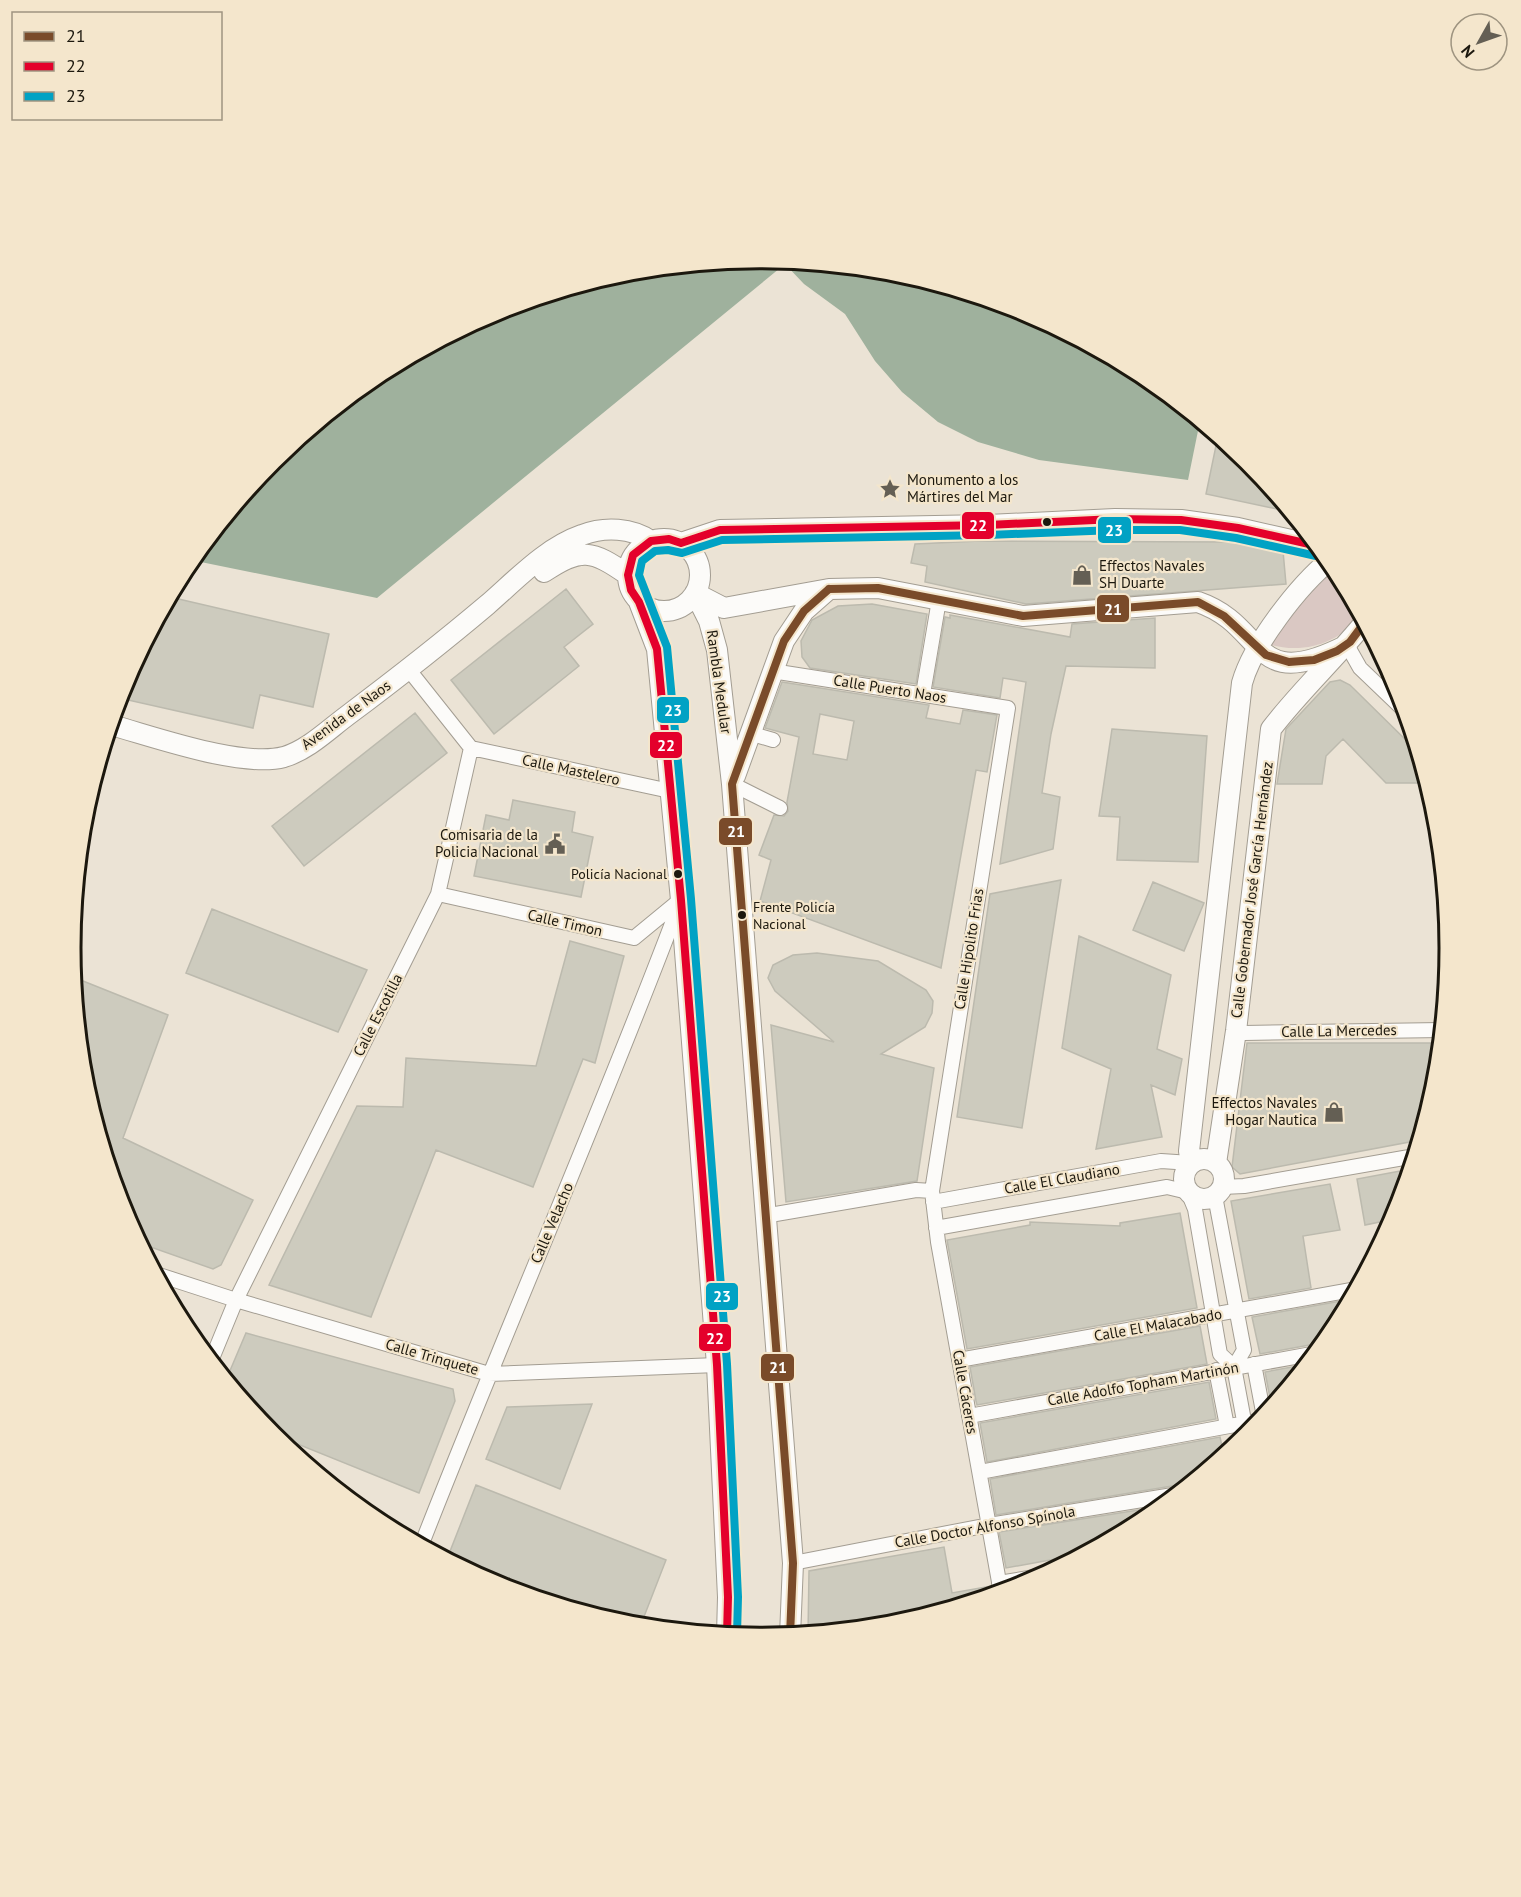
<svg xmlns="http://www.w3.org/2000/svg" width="1521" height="1897" font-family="'PT Sans',sans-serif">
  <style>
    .green { fill: #dac8c3 }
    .water { fill: #9fb19d }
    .building { fill: #cdcbbe; stroke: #bcbaae; stroke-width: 1.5; fill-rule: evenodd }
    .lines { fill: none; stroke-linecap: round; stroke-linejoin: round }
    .street-casing { stroke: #a39d92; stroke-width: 16 }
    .secondary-casing { stroke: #a39d92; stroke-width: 22 }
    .street { stroke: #fcfbf9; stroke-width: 14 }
    .secondary { stroke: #fcfbf9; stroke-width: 20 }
    .bus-1-casing { stroke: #f4e6cc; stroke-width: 12 }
    .bus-2-casing { stroke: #f4e6cc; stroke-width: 12 }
    .bus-3-casing { stroke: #f4e6cc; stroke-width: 12 }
    .bus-1 { stroke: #7a4b2a; stroke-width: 8 }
    .bus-2 { stroke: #e4002b; stroke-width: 8 }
    .bus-3 { stroke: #01a2c4; stroke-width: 8 }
    .bus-dot { fill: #1c180e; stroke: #f4e6cc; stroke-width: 2 }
    .labels { text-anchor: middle; stroke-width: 4.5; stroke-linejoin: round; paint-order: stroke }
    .bus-label { font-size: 14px; fill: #1c180e; stroke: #f4e6cc; text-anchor: end }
    .poi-label { font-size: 15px; fill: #1c180e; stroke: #f4e6cc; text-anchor: start }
    .street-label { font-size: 15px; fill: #1c180e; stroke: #f4e6cc }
    .rim { fill: none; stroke: #1c180e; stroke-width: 3 }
    .line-badge { stroke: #f4e6cc; stroke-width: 2 }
    .badge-label { font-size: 16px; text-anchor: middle; font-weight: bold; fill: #fff }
  </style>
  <rect width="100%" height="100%" fill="#ebe3d5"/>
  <path class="green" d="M 1334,565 L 1361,616 C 1338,643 1305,654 1271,645 L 1308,586 Z"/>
  <path class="water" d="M 761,259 L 895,272 L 1025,311 L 1144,375 L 1200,421 L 1188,480 L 1039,460 L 978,442 L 938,422 L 902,392 L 875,361 L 845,314 L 804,284 L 785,264 L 377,598 L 191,560 L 273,460 L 377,375 L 497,311 L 626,272 Z"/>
  <path class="building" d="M 1218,436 L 1249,461 L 1291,512 L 1206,494 Z
    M 980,541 L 1238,542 L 1283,551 L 1286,584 L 1026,604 L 925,582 L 927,566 L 911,563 L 915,544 Z
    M 566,589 L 593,624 L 564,647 L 579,666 L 494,734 L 451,680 Z
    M 170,597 L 329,634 L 313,707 L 260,695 L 253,728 L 119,698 L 123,684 Z
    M 872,604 L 927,614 L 916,684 L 810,668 L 802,657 L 801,641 L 812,620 L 838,606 Z
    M 950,615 L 1070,637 L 1072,624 L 1155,618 L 1155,668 L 1066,666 L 1051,734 L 1042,793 L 1060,797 L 1053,849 L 1000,864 L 1026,682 L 1003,678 L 1000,698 L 933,687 L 945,617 L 950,618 Z
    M 1340,680 L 1350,685 L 1419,753 L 1428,783 L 1386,783 L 1343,739 L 1326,756 L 1322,784 L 1277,784 L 1286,729 L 1330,682 Z
    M 782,682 L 929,705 L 926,718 L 960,724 L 963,710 L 997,715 L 987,772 L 976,770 L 941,968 L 760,901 L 771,860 L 759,855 L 774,815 L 784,816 L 788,811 L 787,802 L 799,737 L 765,728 ZM 820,714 L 854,721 L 847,760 L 813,754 Z
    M 415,713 L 447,753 L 304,866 L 272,826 Z
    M 1112,729 L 1207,736 L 1198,862 L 1117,860 L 1120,817 L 1099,816 Z
    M 513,800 L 575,812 L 572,832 L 593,837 L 581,897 L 474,876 L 486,815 L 509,820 Z
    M 1061,880 L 1022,1128 L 957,1117 L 990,894 Z
    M 1153,882 L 1204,903 L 1184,951 L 1133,930 Z
    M 212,909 L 367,970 L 338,1032 L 186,973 Z
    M 1079,936 L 1171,975 L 1157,1049 L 1182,1059 L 1175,1095 L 1151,1085 L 1162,1137 L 1096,1149 L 1111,1069 L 1062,1048 Z
    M 570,941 L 624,956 L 595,1063 L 583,1059 L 533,1187 L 436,1150 L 371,1317 L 269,1285 L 357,1106 L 403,1107 L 406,1058 L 536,1066 Z
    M 817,953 L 878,961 L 926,990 L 933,1001 L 932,1013 L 925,1027 L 881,1054 L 934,1068 L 917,1181 L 786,1202 L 771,1025 L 834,1042 L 775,991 L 768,978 L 773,965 L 793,955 Z
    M 73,977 L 168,1015 L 123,1138 L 253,1200 L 221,1265 L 213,1269 L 139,1243 L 123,1212 L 84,1083 Z
    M 1247,1043 L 1441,1043 L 1437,1083 L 1420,1140 L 1240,1174 L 1232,1167 Z
    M 1411,1169 L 1394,1219 L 1365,1225 L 1357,1179 Z
    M 1330,1184 L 1340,1230 L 1303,1236 L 1311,1288 L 1249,1299 L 1231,1201 Z
    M 1180,1213 L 1197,1308 L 967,1349 L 947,1240 L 1030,1225 L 1030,1222 L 1120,1226 L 1120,1223 Z
    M 1352,1299 L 1334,1332 L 1323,1346 L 1315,1344 L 1260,1354 L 1252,1317 Z
    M 1200,1326 L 1207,1364 L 977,1405 L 976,1401 L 970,1367 Z
    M 246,1333 L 453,1389 L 455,1401 L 419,1493 L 270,1433 L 226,1380 Z
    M 1308,1364 L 1272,1408 L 1265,1372 Z
    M 1209,1382 L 1216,1419 L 987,1462 L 980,1423 Z
    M 592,1404 L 560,1489 L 486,1459 L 507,1407 Z
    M 1220,1437 L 1224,1456 L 1186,1488 L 1178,1485 L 996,1515 L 990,1479 Z
    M 476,1485 L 666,1560 L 640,1627 L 626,1625 L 496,1586 L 447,1559 Z
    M 1164,1506 L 1144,1522 L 1083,1554 L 1006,1568 L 999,1532 Z
    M 944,1547 L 952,1593 L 991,1586 L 993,1596 L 895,1625 L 808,1634 L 809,1571 Z"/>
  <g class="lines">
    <g class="street-casing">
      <path id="street" d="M 1347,645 L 1360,668 L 1407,713
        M 772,671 L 1008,708 L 932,1191 L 938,1242 L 1001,1593
        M 923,694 L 939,600
        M 749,733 L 773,740
        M 471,748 L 670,791
        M 732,784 L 780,808
        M 438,894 L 634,938 L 679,901
        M 1236,1031 L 1244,1033 L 1442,1030
        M 1222,1187 L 1244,1186 L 1415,1156
        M 1215,1196 L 1244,1350 L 1234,1367
        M 933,1202 L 1161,1161 L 1191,1163
        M 764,1216 L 916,1190 L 932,1191
        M 936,1228 L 1167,1187 L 1188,1192 L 1195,1209 L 1220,1354 L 1234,1367 L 1247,1437
        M 156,1274 L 236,1300 L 489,1374 L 717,1365
        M 959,1360 L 1357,1289
        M 211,1361 L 236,1300 L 438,894 L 471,748 L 409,670
        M 1254,1364 L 1264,1417
        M 1216,1370 L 1227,1426
        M 969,1416 L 1317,1353
        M 980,1472 L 1262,1420
        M 421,1546 C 505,1331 598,1120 679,905
        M 793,1563 L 989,1525 L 1179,1494
        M 999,1583 L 1046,1575"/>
    </g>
    <g class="secondary-casing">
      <path id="secondary" d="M628 575a36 36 0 1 1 72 0a36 36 0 1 1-72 0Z
        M 681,543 L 720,530 L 988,525 L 1115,519 L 1181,520 L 1238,528 L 1318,546
        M 544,572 C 581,547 592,550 628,575
        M 695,593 L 709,621 L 717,650 L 732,784 L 793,1563 L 790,1636
        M 695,593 L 724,608 L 829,589 L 878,588 L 1023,616 L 1198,602 C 1268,626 1249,695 1347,645
        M 639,602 L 657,649 L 681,900 L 717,1365 L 728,1597 L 727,1635
        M 111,725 C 155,737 241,768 284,757 C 308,750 329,729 348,715 C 396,679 442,643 487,605 C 516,580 545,548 582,535 C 605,526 632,528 651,541
        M 735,776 L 784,641 L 804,611 L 829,589
        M1184 1179a20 20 0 1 1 40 0a20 20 0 1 1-40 0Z
        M 1191,1163 L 1189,1151 L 1242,683 C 1253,644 1299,585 1330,560
        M 1216,1163 L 1236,1031 L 1271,729 C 1300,691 1335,659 1365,622"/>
    </g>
    <use href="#street" class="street"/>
    <use href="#secondary" class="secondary"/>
    <g class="bus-1-casing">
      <path id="bus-1" d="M 829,589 L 878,588 L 1023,616 L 1198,602 L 1224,616 L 1266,655 L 1289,662 L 1314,660 L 1337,651 L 1350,642 L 1365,622
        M 790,1636 L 793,1563 L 732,784 L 784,641 L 804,611 L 829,589"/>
    </g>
    <g class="bus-2-casing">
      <path id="bus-2" d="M 727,1635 L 728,1597 L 717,1365 L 681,900 L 657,649 L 639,602 L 631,590 L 628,575 L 633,555 L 651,541 L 669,539 L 681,543 L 720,530 L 988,525 L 1115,519 L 1181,520 L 1238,528 L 1318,546"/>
    </g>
    <g class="bus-3-casing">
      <path id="bus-3" d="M 737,1635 L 738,1597 L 727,1364 L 691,899 L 667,647 L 639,575 L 642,561 L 655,551 L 668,550 L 682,553 L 722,540 L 988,535 L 1115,530 L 1180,530 L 1236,538 L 1316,556"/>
    </g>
    <use href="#bus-1" class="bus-1"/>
    <use href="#bus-2" class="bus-2"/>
    <use href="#bus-3" class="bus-3"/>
  </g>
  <defs>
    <g id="sight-bare" transform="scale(1.62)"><path d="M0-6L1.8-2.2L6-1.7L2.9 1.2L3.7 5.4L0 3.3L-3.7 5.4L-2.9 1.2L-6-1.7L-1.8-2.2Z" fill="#645f54" stroke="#f4e6cc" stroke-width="2.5" paint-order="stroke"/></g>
    <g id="shop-bare" transform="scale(1.62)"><path d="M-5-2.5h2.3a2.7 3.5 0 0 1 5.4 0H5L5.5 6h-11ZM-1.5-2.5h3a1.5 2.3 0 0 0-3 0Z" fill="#645f54" stroke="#f4e6cc" stroke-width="2.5" paint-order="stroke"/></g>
    <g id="civic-bare" transform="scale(1.62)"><path d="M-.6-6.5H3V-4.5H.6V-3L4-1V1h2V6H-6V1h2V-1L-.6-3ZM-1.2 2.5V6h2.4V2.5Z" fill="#645f54" stroke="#f4e6cc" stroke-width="2.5" paint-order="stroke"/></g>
  </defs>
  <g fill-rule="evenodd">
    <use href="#sight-bare" x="890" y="489"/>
    <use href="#shop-bare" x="1082" y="575"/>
    <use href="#civic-bare" x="555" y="844"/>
    <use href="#shop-bare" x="1334" y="1112"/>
  </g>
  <g class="bus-dot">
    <circle cx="1047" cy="522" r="5"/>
    <circle cx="678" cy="874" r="5"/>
    <circle cx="742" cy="915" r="5"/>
  </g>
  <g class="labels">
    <g class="bus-label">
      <text x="667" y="879">Policía Nacional</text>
      <text x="753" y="912" text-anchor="start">Frente Policía<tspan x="753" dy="17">Nacional</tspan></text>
    </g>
    <g class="poi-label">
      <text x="907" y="485">Monumento a los<tspan x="907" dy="17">Mártires del Mar</tspan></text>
      <text x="1099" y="571">Effectos Navales<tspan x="1099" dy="17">SH Duarte</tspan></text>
      <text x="538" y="840" text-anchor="end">Comisaria de la<tspan x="538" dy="17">Policia Nacional</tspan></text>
      <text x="1317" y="1108" text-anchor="end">Effectos Navales<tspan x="1317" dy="17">Hogar Nautica</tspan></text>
    </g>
    <g class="street-label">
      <text transform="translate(719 682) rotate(82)" y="5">Rambla Medular</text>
      <text transform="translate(890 689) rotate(9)" y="5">Calle Puerto Naos</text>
      <text transform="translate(346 715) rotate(-36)" y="5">Avenida de Naos</text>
      <text transform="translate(571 770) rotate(12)" y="5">Calle Mastelero</text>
      <text transform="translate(1252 890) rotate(-83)" y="5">Calle Gobernador José García Hernández</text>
      <text transform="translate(565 923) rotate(13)" y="5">Calle Timon</text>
      <text transform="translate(969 949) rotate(-81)" y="5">Calle Hipolito Frias</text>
      <text transform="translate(378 1015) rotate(-63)" y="5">Calle Escotilla</text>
      <text transform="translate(1339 1031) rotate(-1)" y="5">Calle La Mercedes</text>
      <text transform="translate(1062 1179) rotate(-10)" y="5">Calle El Claudiano</text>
      <text transform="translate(552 1223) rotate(-67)" y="5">Calle Velacho</text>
      <text transform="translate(1158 1325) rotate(-10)" y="5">Calle El Malacabado</text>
      <text transform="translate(432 1357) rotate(16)" y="5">Calle Trinquete</text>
      <text transform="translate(1143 1384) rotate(-10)" y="5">Calle Adolfo Topham Martinón</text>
      <text transform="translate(965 1392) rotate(80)" y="5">Calle Cáceres</text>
      <text transform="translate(985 1527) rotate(-10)" y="5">Calle Doctor Alfonso Spínola</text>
    </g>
  </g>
  <path d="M0 0H1521V1897H0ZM81 948a679 679 0 1 1 1358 0a679 679 0 1 1-1358 0Z" fill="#f4e6cc" fill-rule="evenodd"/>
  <path class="rim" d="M81 948a679 679 0 1 1 1358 0a679 679 0 1 1-1358 0Z"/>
  <g class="line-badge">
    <rect x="961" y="511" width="34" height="29" rx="6" fill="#e4002b"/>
    <rect x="1097" y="516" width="35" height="28" rx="6" fill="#01a2c4"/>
    <rect x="1096" y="594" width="34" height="29" rx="6" fill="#7a4b2a"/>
    <rect x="656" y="696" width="34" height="28" rx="6" fill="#01a2c4"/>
    <rect x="649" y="731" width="34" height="28" rx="6" fill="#e4002b"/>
    <rect x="718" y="817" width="35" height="29" rx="6" fill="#7a4b2a"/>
    <rect x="705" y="1282" width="34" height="29" rx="6" fill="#01a2c4"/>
    <rect x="698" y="1323" width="34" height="29" rx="6" fill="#e4002b"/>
    <rect x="760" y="1353" width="35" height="29" rx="6" fill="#7a4b2a"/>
  </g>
  <g class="badge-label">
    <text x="978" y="531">22</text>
    <text x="1114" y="536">23</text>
    <text x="1113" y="615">21</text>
    <text x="673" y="716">23</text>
    <text x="666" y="751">22</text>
    <text x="736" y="837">21</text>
    <text x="722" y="1302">23</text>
    <text x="715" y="1344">22</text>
    <text x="778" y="1373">21</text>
  </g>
  <rect x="12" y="12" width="210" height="108" fill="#f4e6cc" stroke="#9e9480" stroke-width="1.5"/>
  <rect x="24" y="32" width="30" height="9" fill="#7a4b2a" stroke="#9e9480" stroke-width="1.5"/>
  <text x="66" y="42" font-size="18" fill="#1c180e">21</text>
  <rect x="24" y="62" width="30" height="9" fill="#e4002b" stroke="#9e9480" stroke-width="1.5"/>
  <text x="66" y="72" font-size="18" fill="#1c180e">22</text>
  <rect x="24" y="92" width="30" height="9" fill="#01a2c4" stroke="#9e9480" stroke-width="1.5"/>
  <text x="66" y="102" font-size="18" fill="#1c180e">23</text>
  <g transform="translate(1479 42) rotate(230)"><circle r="28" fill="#f4e6cc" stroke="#9e9480" stroke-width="1.5"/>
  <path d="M0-4.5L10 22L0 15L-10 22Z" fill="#645f54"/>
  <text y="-9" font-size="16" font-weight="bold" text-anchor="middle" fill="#1c180e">N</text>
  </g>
</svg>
